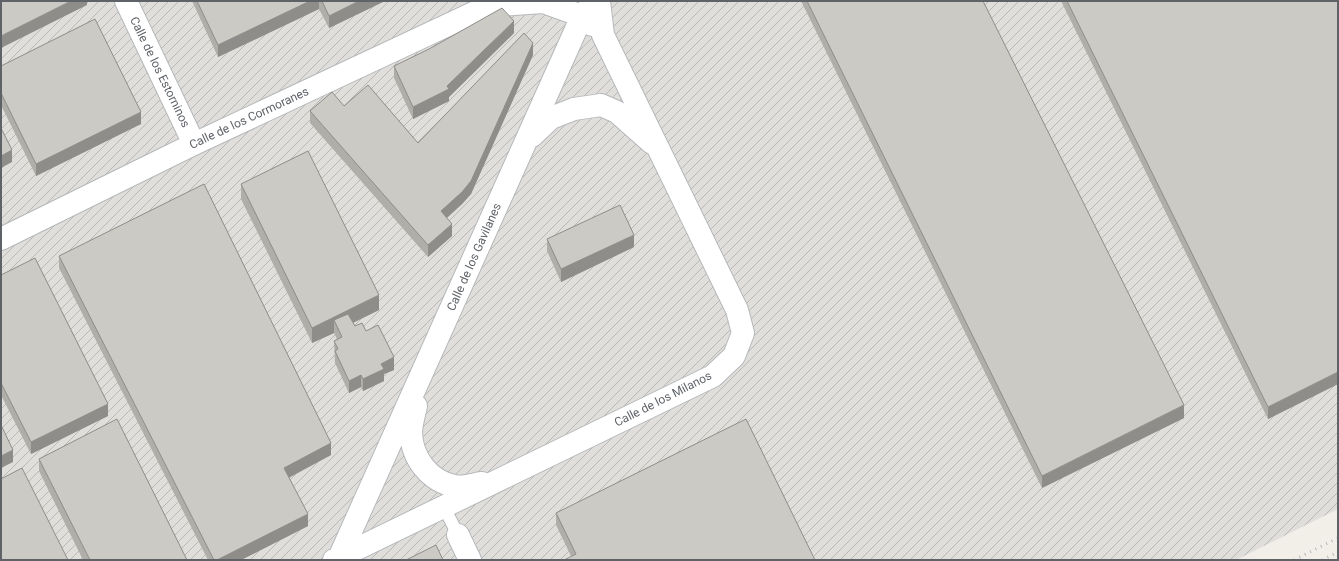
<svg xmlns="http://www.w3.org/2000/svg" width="1339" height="561" font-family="Roboto,sans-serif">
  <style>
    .industrial { fill: url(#industrial-furrows) }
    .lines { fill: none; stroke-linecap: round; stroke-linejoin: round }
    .service-casing { stroke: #b5b8bc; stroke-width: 14 }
    .minor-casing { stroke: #b5b8bc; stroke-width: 24 }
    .service { stroke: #fff; stroke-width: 12 }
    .minor { stroke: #fff; stroke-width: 22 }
    .rail { stroke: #b6b7b8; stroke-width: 3; stroke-dasharray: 1 5; stroke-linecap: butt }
    .wall { fill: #afaea9 }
    .shaded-wall { fill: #8f8d8a }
    .building { fill: #cccac5; stroke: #8f8d8a }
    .labels { text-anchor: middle; stroke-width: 3.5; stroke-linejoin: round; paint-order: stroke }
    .street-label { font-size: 12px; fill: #5f6368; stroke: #fff }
  </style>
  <defs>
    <pattern id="industrial-furrows" width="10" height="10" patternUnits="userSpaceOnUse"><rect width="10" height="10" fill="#e0deda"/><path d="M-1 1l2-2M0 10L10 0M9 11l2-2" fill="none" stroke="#b9b8b5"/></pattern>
  </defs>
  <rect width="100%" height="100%" fill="#f1efe8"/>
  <path class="industrial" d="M 1,1 L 1338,1 L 1338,509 L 1236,560 L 1,560 Z"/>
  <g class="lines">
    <g class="service-casing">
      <path id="service" d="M 444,507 L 458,535"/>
    </g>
    <g class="minor-casing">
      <path id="minor" d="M 126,1 L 194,144
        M 488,6 L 543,2 L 582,16 L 592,25
        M 532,136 L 551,118 L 574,109 L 601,105 L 617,112 L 652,143
        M 1,239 L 194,144 L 499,1
        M 416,406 C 414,415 411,425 411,433 C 412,459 430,481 454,486 C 462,488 474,484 482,483
        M 458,535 L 470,560
        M 339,558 L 582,16 L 595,1
        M 334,560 L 713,376 L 734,356 L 743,333 L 737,310 L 603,35 L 599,1"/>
    </g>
    <use href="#service" class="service"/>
    <use href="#minor" class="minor"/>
    <path class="rail" d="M 1294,560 L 1338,538
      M 1322,560 L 1338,552"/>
  </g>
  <path class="wall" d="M 192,1 L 385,1 L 329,28 L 319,9 L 218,57 Z
    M 801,1 L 983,1 L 1184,418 L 1042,488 Z
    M 1061,1 L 1338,1 L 1338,384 L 1268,419 Z
    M 514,33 L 449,97 L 449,101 L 413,119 L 394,78 L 394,66 Z
    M 533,55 L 471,194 L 462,204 L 447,218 L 452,236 L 428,257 L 310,123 L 310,111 L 344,106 L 418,143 Z
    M 1,66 L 141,124 L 36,176 L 1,105 Z
    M 241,184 L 379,310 L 353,323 L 355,326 L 366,331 L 394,370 L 384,374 L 384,381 L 363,391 L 361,387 L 349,393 L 335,363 L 334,341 L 337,339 L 334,333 L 312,343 L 241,199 Z
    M 547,239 L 634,247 L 561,282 L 547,251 Z
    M 59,256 L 331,455 L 289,478 L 308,526 L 241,560 L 208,560 L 59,268 Z
    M 1,275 L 108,416 L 31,454 L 1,395 Z
    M 39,459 L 187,560 L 83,560 L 39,471 Z
    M 556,513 L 815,560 L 571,556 L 556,525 Z"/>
  <path class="shaded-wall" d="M 71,1 L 87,1 L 87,5 L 1,48 L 1,36 Z
    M 310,1 L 319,1 L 319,9 L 218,57 L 218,45 Z
    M 359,1 L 385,1 L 329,28 L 329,16 Z
    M 514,21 L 514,33 L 449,97 L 449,101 L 413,119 L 413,107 L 447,86 Z
    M 533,43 L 533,55 L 471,194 L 462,204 L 441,223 L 441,211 Z
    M 141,112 L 141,124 L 36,176 L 36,164 Z
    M 12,150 L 12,162 L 1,168 L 1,156 Z
    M 452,224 L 452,236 L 428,257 L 428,245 Z
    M 634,235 L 634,247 L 561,282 L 561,269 Z
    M 379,295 L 379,310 L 338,330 L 334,320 L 334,333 L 312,343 L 312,328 Z
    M 394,357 L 394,370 L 384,374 L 384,381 L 363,391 L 363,379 L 381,364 Z
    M 1338,372 L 1338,384 L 1268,419 L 1268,407 Z
    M 361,375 L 361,387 L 349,393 L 349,381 Z
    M 108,404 L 108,416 L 31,454 L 31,442 Z
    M 1184,405 L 1184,418 L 1042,488 L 1042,476 Z
    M 331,443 L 331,455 L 284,480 L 284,468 Z
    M 13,450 L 13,462 L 1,468 L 1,456 Z
    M 308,514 L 308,526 L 241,560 L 217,560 Z"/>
  <path class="building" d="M 1,1 L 71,1 L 1,36 Z
    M 197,1 L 310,1 L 218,45 Z
    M 322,1 L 359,1 L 329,16 Z
    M 807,1 L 983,1 L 1184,405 L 1042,476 Z
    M 1067,1 L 1338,1 L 1338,372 L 1268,407 Z
    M 502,8 L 514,21 L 447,86 L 449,89 L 413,107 L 394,66 L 429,49 Z
    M 95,19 L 141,112 L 36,164 L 1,93 L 1,66 Z
    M 524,33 L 533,43 L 471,181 L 462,192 L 441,211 L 452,224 L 428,245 L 310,111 L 332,92 L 344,106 L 368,85 L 418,143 Z
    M 1,128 L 12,150 L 1,156 Z
    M 308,151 L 379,295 L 312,328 L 241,184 Z
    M 204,184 L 331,443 L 284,468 L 308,514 L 217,560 L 214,560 L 59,256 Z
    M 620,205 L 634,235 L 561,269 L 547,239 Z
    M 35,258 L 108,404 L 31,442 L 1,383 L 1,275 Z
    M 348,314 L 355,326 L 362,323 L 366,331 L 378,325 L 394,357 L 381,364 L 384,369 L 363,379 L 361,375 L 349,381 L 335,351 L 338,349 L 334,341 L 342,337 L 334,320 Z
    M 117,419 L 187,560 L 90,560 L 39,459 Z
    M 746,419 L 815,560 L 564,560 L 576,554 L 556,513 Z
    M 1,425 L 13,450 L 1,456 Z
    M 22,468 L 68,560 L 1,560 L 1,479 Z
    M 436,545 L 443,560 L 406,560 Z"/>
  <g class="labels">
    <g class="street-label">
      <text transform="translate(160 72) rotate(64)" y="4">Calle de los Estorninos</text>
      <text transform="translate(249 118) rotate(-25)" y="4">Calle de los Cormoranes</text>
      <text transform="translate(474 257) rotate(-66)" y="4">Calle de los Gavilanes</text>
      <text transform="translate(663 399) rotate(-27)" y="4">Calle de los Milanos</text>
    </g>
  </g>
  <rect width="1339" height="561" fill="none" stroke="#5f6368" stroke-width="4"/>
</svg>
